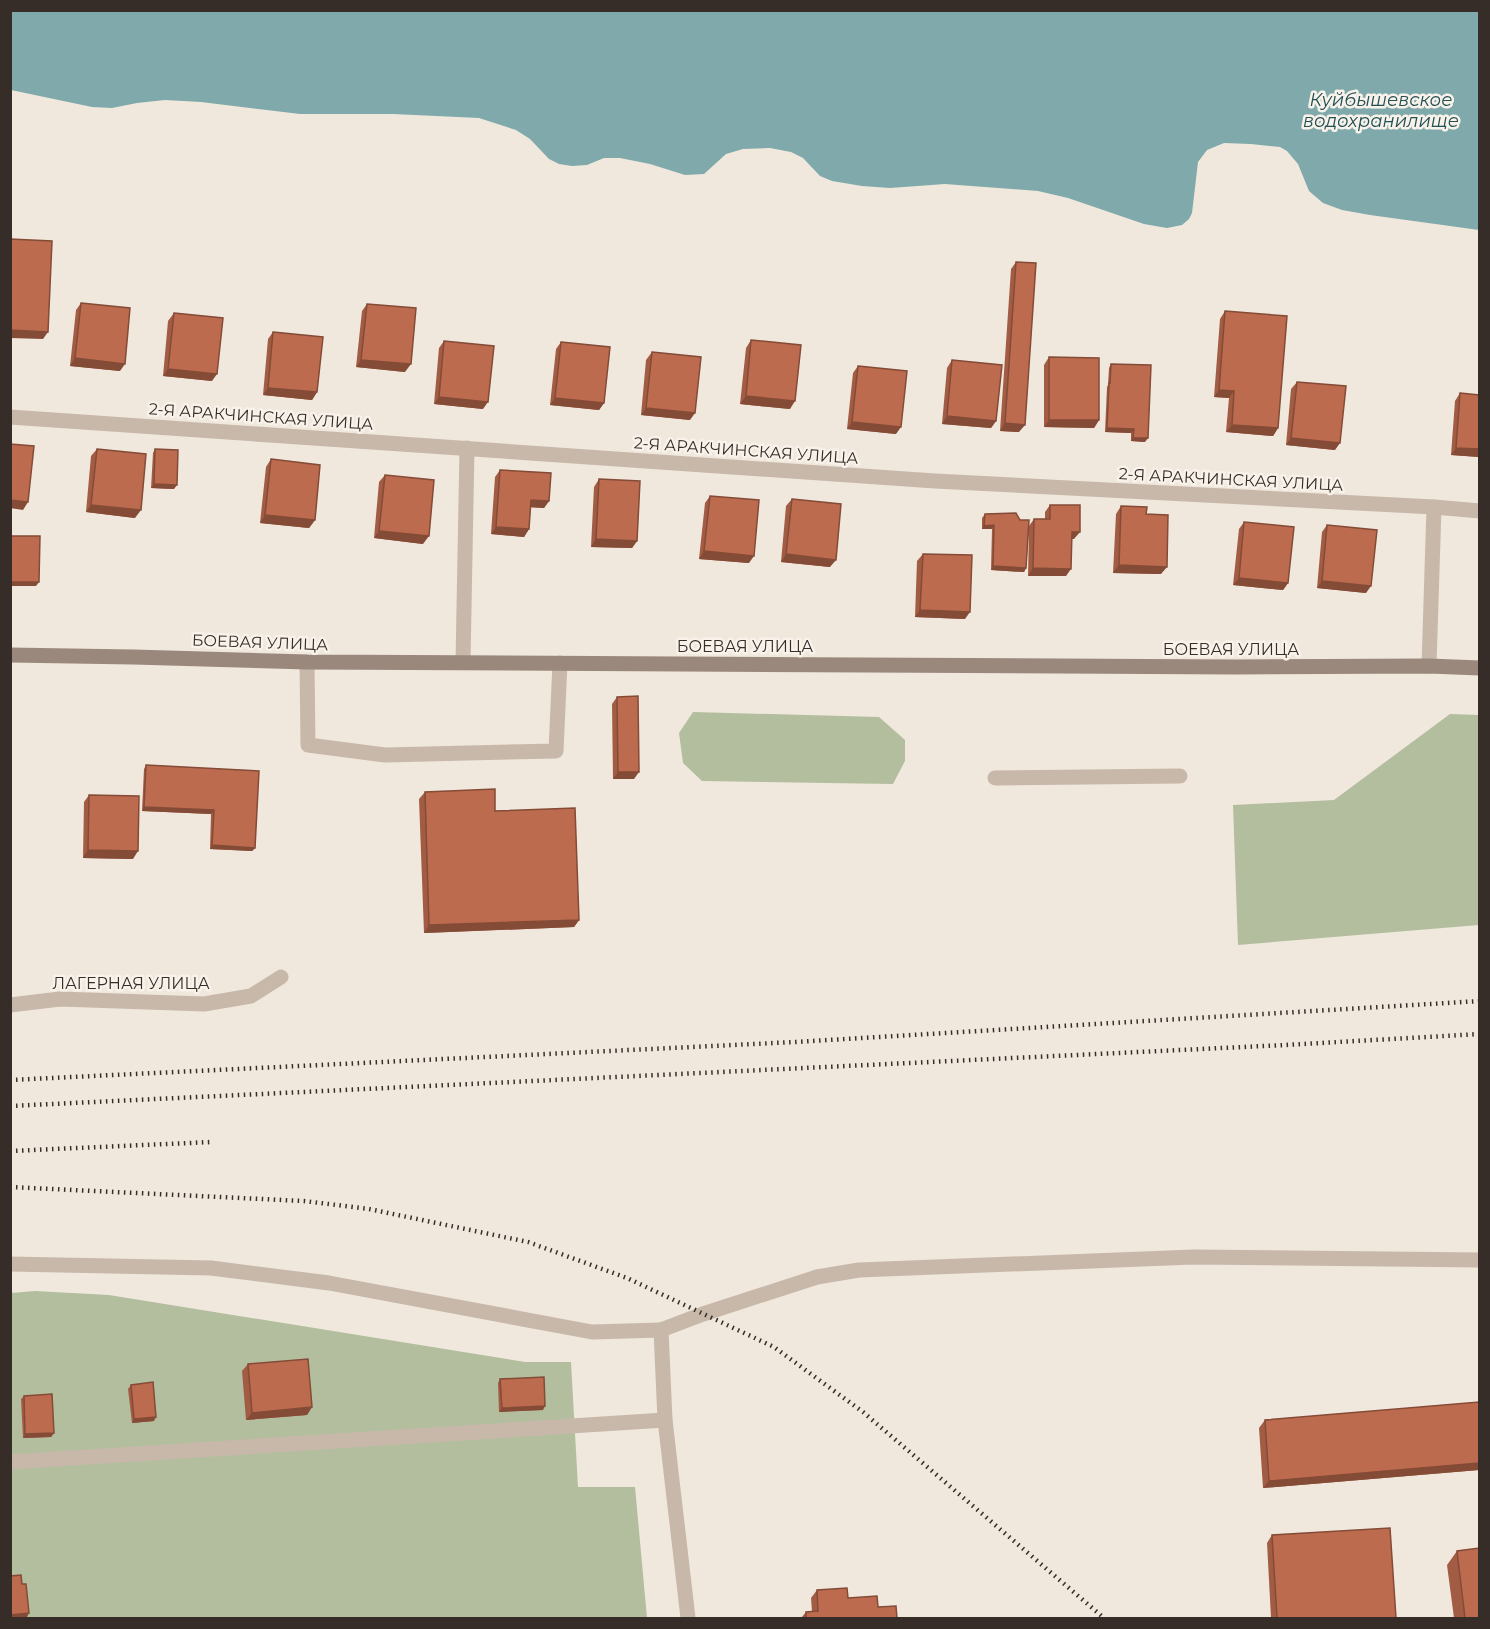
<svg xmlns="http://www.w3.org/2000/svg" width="1490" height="1629" font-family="Montserrat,sans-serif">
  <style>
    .green { fill: #b3be9e }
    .water { fill: #7fa9ab }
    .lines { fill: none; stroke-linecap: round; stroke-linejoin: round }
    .lane { stroke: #c8b8aa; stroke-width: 15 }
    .street { stroke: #c8b8aa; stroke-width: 15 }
    .secondary { stroke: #9b887c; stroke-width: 15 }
    .rail { stroke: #362d29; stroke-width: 4.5; stroke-dasharray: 1.5 4.5; stroke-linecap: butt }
    .wall { fill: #a35c44 }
    .shaded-wall { fill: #844b37 }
    .building { fill: #bd6b4f; stroke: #844b37; stroke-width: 1.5 }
    .labels { text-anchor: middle; stroke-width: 5; stroke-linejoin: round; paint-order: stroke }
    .street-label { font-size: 16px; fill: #362d29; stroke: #f8f2ea }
    .water-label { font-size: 18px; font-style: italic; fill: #225054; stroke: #f8f2ea }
  </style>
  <rect width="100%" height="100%" fill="#f0e8dd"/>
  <path class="green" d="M 693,712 L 879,717 L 905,740 L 905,761 L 893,784 L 702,781 L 683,763 L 679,733 Z
    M 1450,714 L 1479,715 L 1479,925 L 1238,945 L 1233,805 L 1334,800 Z
    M 35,1291 L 109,1295 L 525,1362 L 571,1362 L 578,1487 L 635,1487 L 647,1618 L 11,1618 L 11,1293 Z"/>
  <path class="water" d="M 10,11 L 1479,11 L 1479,230 L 1370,215 L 1342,210 L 1323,203 L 1309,191 L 1298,164 L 1287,151 L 1280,147 L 1251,144 L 1224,143 L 1207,150 L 1198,162 L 1192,213 L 1189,219 L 1182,225 L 1167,228 L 1144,224 L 1068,198 L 1038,191 L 945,184 L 890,188 L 862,186 L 832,181 L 820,176 L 803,158 L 791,152 L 770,148 L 743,149 L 726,154 L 704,174 L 685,175 L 650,164 L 620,158 L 604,158 L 587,165 L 572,166 L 559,164 L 549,159 L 530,139 L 516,130 L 479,118 L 393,114 L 300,114 L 201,102 L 165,100 L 137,103 L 112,108 L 92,107 L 11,90 Z"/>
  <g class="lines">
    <path class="lane" d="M 307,662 L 308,745 L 385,755 L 556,751 L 560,663
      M 463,662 L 467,448
      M 1429,666 L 1434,507
      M 995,778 L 1180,776
      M 10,1264 L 211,1268 L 329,1283 L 592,1332 L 661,1330
      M 10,1462 L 665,1420"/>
    <path class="street" d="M 10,417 L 935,481 L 1434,507 L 1480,511
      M 10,1005 L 60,999 L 204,1004 L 251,996 L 281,977
      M 688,1618 L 665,1420 L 661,1330 L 703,1314 L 817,1277 L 859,1270 L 1193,1257 L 1480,1260"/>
    <path class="secondary" d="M 10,655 L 133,657 L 307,662 L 1235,667 L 1429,666 L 1480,668"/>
    <path class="rail" d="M 10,1080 L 795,1042 L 1480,1001
      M 10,1106 L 1285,1045 L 1480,1034
      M 10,1151 L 211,1142
      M 10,1187 L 304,1201 L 369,1209 L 528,1242 L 627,1278 L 774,1347 L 863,1412 L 1104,1618"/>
  </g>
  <path class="wall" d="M 1016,262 L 1019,432 L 1000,431 L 1011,269 Z
    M 81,303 L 120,371 L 70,366 L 76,310 Z
    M 367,304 L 405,372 L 356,367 L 362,311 Z
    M 1225,311 L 1278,428 L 1273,436 L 1226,432 L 1229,398 L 1214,397 L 1220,319 Z
    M 174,313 L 212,381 L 163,376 L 168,321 Z
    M 273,332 L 317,392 L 312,400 L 263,395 L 268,339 Z
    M 751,340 L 790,409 L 740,404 L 746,348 Z
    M 444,341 L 483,409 L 434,404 L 439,348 Z
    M 561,342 L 604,403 L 599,410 L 550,405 L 556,349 Z
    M 652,352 L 690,420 L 641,415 L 646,360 Z
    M 1049,357 L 1099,420 L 1094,428 L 1044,427 L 1044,365 Z
    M 952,360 L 996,421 L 991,428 L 942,424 L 947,368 Z
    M 1111,364 L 1145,442 L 1131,441 L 1131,433 L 1105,432 L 1107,387 L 1108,385 L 1109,368 Z
    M 858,366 L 896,434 L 847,429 L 853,373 Z
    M 1297,382 L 1335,450 L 1286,445 L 1291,389 Z
    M 1460,393 L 1479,457 L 1451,455 L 1455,401 Z
    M 97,449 L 135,518 L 86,512 L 91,456 Z
    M 155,449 L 174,489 L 151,488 L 153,453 Z
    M 271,459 L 315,520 L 309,528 L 260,523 L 266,467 Z
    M 500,470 L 549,501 L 544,508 L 530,507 L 529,529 L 524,537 L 491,534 L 495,477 Z
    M 385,475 L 423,544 L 374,538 L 379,482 Z
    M 599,479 L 637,541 L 632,548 L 591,547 L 594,487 Z
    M 710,496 L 749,563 L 699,559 L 705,503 Z
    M 792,499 L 830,567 L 781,562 L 786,506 Z
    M 1050,505 L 1074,539 L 1072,539 L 1066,576 L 1028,576 L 1029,528 L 1026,568 L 1024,572 L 991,570 L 992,529 L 982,529 L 982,518 L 985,514 L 1020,520 L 1029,526 L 1034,519 L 1045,519 L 1045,512 Z
    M 1121,506 L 1146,514 L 1161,574 L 1113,573 L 1116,514 Z
    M 1244,522 L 1288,583 L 1283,590 L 1233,585 L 1239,529 Z
    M 1327,525 L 1366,593 L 1317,588 L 1322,532 Z
    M 923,554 L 965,619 L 915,617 L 917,561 Z
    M 617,697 L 634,779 L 613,779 L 612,704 Z
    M 146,765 L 259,771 L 255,848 L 252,851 L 210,849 L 211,814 L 142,811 L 144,769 Z
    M 425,792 L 495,811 L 579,920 L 574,927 L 424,933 L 419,799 Z
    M 89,795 L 133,859 L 83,858 L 84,802 Z
    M 248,1364 L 312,1407 L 307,1415 L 246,1420 L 242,1371 Z
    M 500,1379 L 543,1410 L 499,1412 L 498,1383 Z
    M 131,1385 L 154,1421 L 132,1423 L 128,1389 Z
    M 24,1396 L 54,1433 L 51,1437 L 23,1438 L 21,1399 Z
    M 1479,1402 L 1479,1470 L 1263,1488 L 1259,1428 L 1265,1420 Z
    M 1272,1535 L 1396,1618 L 1271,1618 L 1267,1543 Z
    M 1457,1551 L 1479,1618 L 1454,1618 L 1447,1565 Z
    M 817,1590 L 848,1598 L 878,1607 L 897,1618 L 801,1618 L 806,1612 L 812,1612 L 811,1598 Z"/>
  <path class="shaded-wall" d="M 10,330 L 48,332 L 43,339 L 10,338 Z
    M 75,358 L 125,364 L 120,371 L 70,366 Z
    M 361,360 L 411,364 L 405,372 L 356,367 Z
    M 168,369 L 217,374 L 212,381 L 163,376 Z
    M 268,388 L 317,392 L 312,400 L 263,395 Z
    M 1219,390 L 1234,391 L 1229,398 L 1214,397 Z
    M 746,396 L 795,401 L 790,409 L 740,404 Z
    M 439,397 L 488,402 L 483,409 L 434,404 Z
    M 555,398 L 604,403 L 599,410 L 550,405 Z
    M 646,408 L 695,413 L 690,420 L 641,415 Z
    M 947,416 L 996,421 L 991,428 L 942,424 Z
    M 1049,420 L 1099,420 L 1094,428 L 1044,427 Z
    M 852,422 L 901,427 L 896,434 L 847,429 Z
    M 1005,423 L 1025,425 L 1019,432 L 1000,431 Z
    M 1232,425 L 1278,428 L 1273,436 L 1226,432 Z
    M 1107,428 L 1134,429 L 1131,433 L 1105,432 Z
    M 1133,438 L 1148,438 L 1145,442 L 1131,441 Z
    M 1291,438 L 1340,443 L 1335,450 L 1286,445 Z
    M 1456,448 L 1479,449 L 1479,457 L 1451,455 Z
    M 154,484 L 177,485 L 174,489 L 151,488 Z
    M 10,500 L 28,502 L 23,510 L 10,508 Z
    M 531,500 L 549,501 L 544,508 L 526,507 Z
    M 91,505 L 141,510 L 135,518 L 86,512 Z
    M 265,515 L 315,520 L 309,528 L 260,523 Z
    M 994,525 L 992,529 L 982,529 L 984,526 Z
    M 496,527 L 529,529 L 524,537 L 491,534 Z
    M 379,531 L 429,536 L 423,544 L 374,538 Z
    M 1072,532 L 1080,532 L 1074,539 L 1067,539 Z
    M 596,539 L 637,541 L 632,548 L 591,547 Z
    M 704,551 L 754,556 L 749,563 L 699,559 Z
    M 786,554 L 836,560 L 830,567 L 781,562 Z
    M 1119,565 L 1167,567 L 1161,574 L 1113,573 Z
    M 993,566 L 1026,568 L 1024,572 L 991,570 Z
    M 1033,568 L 1071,569 L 1066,576 L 1028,576 Z
    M 1239,578 L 1288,583 L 1283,590 L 1233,585 Z
    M 1322,581 L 1371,586 L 1366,593 L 1317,588 Z
    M 10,582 L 39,582 L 36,586 L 10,586 Z
    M 920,610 L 970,612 L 965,619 L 915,617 Z
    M 618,772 L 639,772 L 634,779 L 613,779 Z
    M 144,807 L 214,810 L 211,814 L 142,811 Z
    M 212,845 L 255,848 L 252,851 L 210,849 Z
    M 88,850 L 138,851 L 133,859 L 83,858 Z
    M 579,920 L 574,927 L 424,933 L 429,925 Z
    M 545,1406 L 543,1410 L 499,1412 L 502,1408 Z
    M 312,1407 L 307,1415 L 246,1420 L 252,1413 Z
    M 156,1417 L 154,1421 L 132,1423 L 134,1419 Z
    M 54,1433 L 51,1437 L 23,1438 L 25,1434 Z
    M 1479,1463 L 1479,1470 L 1263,1488 L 1269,1481 Z
    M 29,1613 L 27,1617 L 10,1618 L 10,1615 Z"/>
  <path class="building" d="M 10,239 L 52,241 L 48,332 L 10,330 Z
    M 1016,262 L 1036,263 L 1025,425 L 1005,423 Z
    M 81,303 L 130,308 L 125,364 L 75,358 Z
    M 367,304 L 416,308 L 411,364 L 361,360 Z
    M 1225,311 L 1287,316 L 1278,428 L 1232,425 L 1234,391 L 1219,390 Z
    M 174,313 L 223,318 L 217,374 L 168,369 Z
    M 273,332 L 323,337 L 317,392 L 268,388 Z
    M 751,340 L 801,345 L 795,401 L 746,396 Z
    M 444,341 L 494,346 L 488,402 L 439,397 Z
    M 561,342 L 610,347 L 604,403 L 555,398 Z
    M 652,352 L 701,357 L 695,413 L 646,408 Z
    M 1049,357 L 1099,358 L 1099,420 L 1049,420 Z
    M 952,360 L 1002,365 L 996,421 L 947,416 Z
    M 1111,364 L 1151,365 L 1148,438 L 1133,438 L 1134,429 L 1107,428 L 1109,383 L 1110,383 Z
    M 858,366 L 907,371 L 901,427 L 852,422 Z
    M 1297,382 L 1346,386 L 1340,443 L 1291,438 Z
    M 1460,393 L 1479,395 L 1479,449 L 1456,448 Z
    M 10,444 L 34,446 L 28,502 L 10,500 Z
    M 97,449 L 146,454 L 141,510 L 91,505 Z
    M 155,449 L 178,450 L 177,485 L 154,484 Z
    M 271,459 L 320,465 L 315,520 L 265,515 Z
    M 500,470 L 551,473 L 549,501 L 531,500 L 529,529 L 496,527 Z
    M 385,475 L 434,480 L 429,536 L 379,531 Z
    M 599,479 L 640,481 L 637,541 L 596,539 Z
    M 710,496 L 759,500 L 754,556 L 704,551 Z
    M 792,499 L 841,504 L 836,560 L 786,554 Z
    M 1050,505 L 1080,505 L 1080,532 L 1072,532 L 1071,569 L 1033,568 L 1034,519 L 1050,519 Z
    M 1121,506 L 1147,507 L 1146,514 L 1168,515 L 1167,567 L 1119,565 Z
    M 1016,513 L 1020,520 L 1029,520 L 1026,568 L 993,566 L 994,525 L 984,526 L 985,514 Z
    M 1244,522 L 1294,527 L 1288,583 L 1239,578 Z
    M 1327,525 L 1377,530 L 1371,586 L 1322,581 Z
    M 10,536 L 40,536 L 39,582 L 10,582 Z
    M 923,554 L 972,555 L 970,612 L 920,610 Z
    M 638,696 L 639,772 L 618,772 L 617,697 Z
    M 146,765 L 259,771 L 255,848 L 212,845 L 214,810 L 144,807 Z
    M 495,789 L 495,811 L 575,808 L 579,920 L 429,925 L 425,792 Z
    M 89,795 L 139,796 L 138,851 L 88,850 Z
    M 308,1359 L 312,1407 L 252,1413 L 248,1364 Z
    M 544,1377 L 545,1406 L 502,1408 L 500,1379 Z
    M 153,1382 L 156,1417 L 134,1419 L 131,1385 Z
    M 52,1394 L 54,1433 L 25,1434 L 24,1396 Z
    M 1479,1402 L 1479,1463 L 1269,1481 L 1265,1420 Z
    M 1390,1528 L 1396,1618 L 1277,1618 L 1272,1535 Z
    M 1479,1548 L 1479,1618 L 1465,1618 L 1457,1551 Z
    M 21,1575 L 22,1584 L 26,1584 L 29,1613 L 10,1615 L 10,1576 Z
    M 847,1588 L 848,1598 L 877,1596 L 878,1607 L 896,1606 L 897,1618 L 806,1618 L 806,1612 L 818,1611 L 817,1590 Z"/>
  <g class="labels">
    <g class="street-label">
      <text transform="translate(261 416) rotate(4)" y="6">2-Я АРАКЧИНСКАЯ УЛИЦА</text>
      <text transform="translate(746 450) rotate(4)" y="6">2-Я АРАКЧИНСКАЯ УЛИЦА</text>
      <text transform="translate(1231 479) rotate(3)" y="6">2-Я АРАКЧИНСКАЯ УЛИЦА</text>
      <text transform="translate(260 642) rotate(2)" y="6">БОЕВАЯ УЛИЦА</text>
      <text x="745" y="652">БОЕВАЯ УЛИЦА</text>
      <text x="1231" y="655">БОЕВАЯ УЛИЦА</text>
      <text x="131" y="989">ЛАГЕРНАЯ УЛИЦА</text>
    </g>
    <g class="water-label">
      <text x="1381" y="106">Куйбышевское<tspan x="1381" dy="21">водохранилище</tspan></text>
    </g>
  </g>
  <rect width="1490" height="1629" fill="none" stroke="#362d29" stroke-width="24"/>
</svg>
